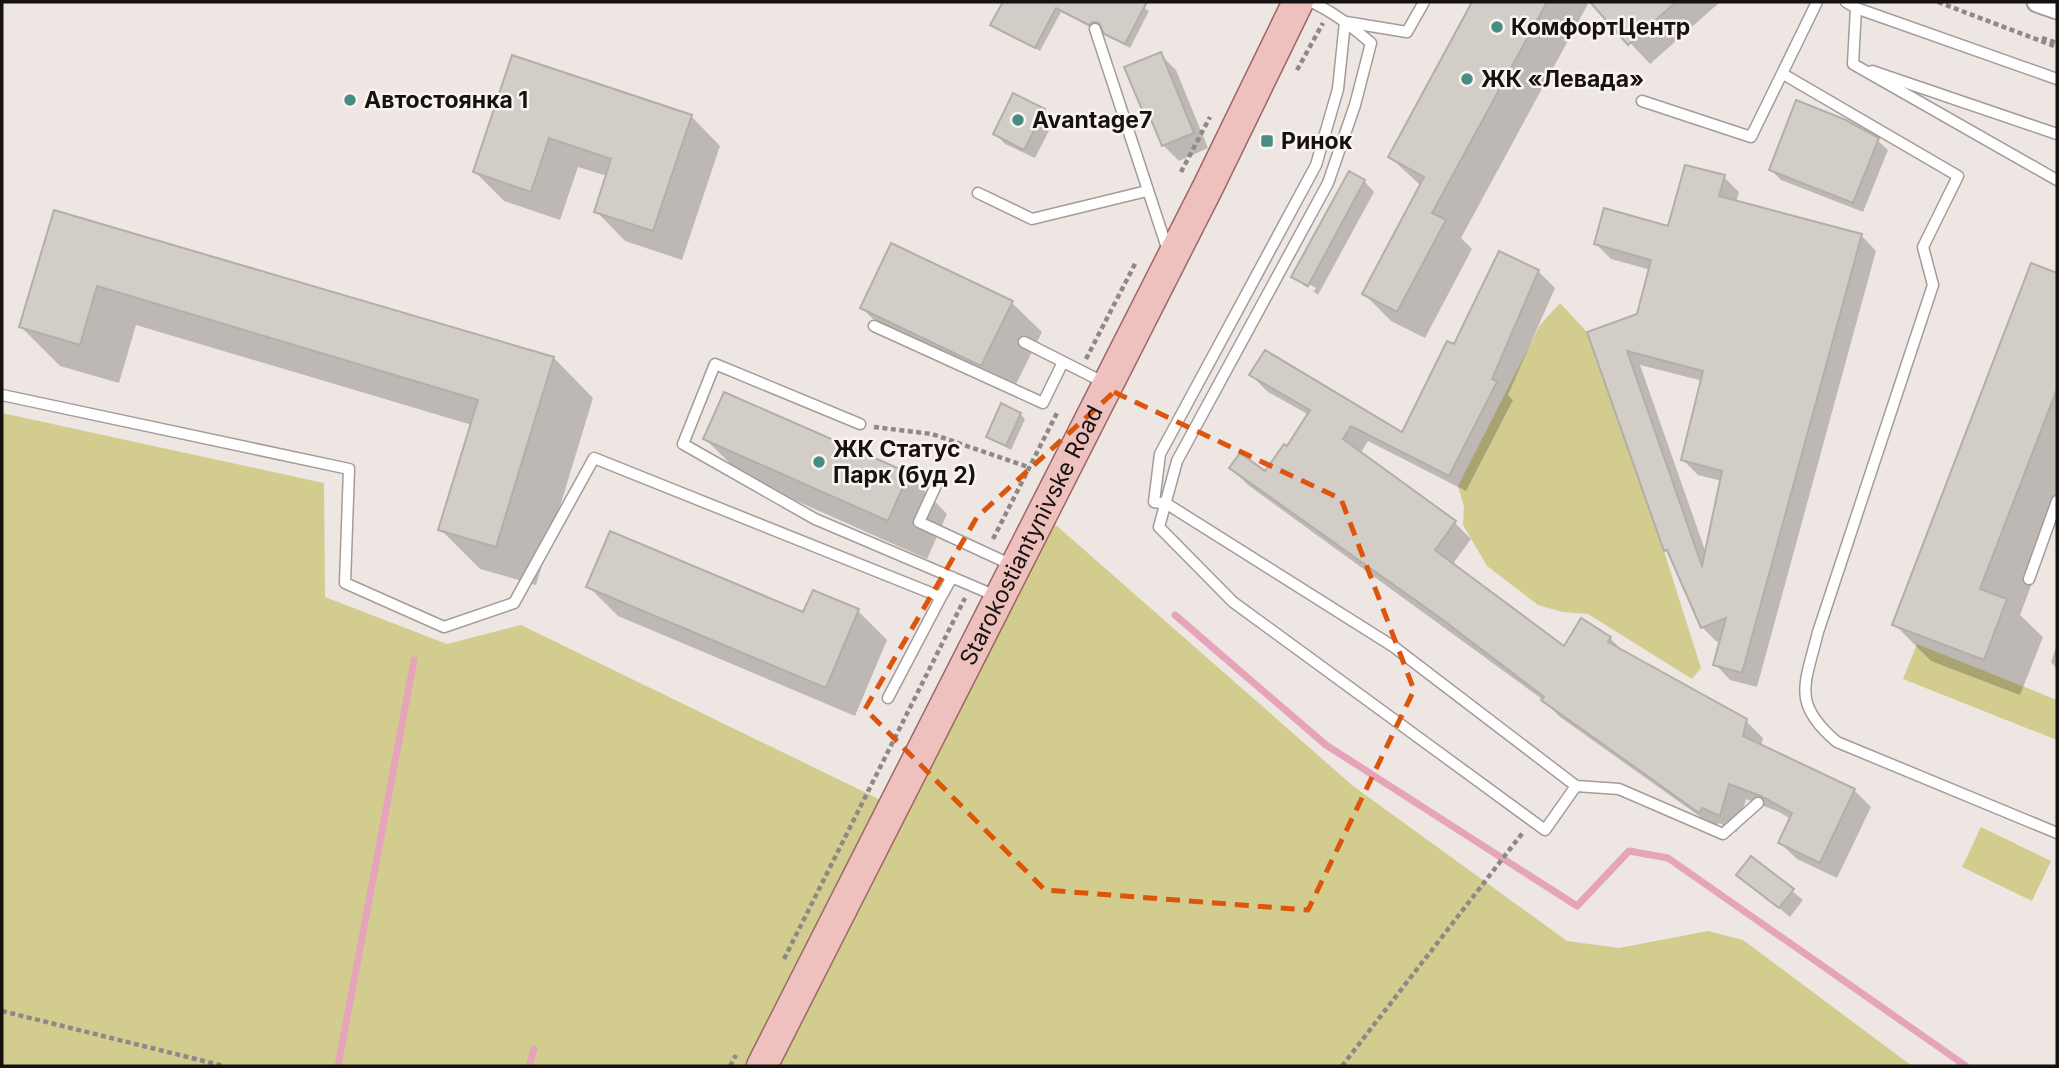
<svg xmlns="http://www.w3.org/2000/svg" width="2059" height="1068" font-family="Inter,sans-serif">
  <style>
    .green { fill: #d2cd8e }
    .shadow { fill: #0003; fill-rule: evenodd }
    .lines { fill: none; stroke-linecap: round; stroke-linejoin: round }
    .stream { stroke: #e6a4ba; stroke-width: 7 }
    .building { fill: #d2cdc7; stroke: #b2aea8; stroke-width: 2; fill-rule: evenodd }
    .service-casing { stroke: #a39c98; stroke-width: 13 }
    .minor-casing { stroke: #a39c98; stroke-width: 23 }
    .primary-casing { stroke: #9c6865; stroke-width: 33 }
    .path { stroke: #8e8886; stroke-width: 4.5; stroke-dasharray: 5 3.5; stroke-linecap: butt }
    .service { stroke: #fff; stroke-width: 10 }
    .minor { stroke: #fff; stroke-width: 19 }
    .primary { stroke: #efc1be; stroke-width: 30 }
    .marked { fill: none; stroke: #dd550c; stroke-width: 5; stroke-dasharray: 14 9; stroke-linejoin: round }
    .poi-dot { fill: #488d83; stroke: #fbf3ef; stroke-width: 2.5 }
    .labels { text-anchor: middle; stroke-width: 5; stroke-linejoin: round; paint-order: stroke }
    .poi-label { font-size: 23px; font-weight: bold; fill: #151211; stroke: #fbf3ef; text-anchor: start }
    .street-label { font-size: 23px; fill: #151211; stroke: #fbf3ef }
  </style>
  <rect width="100%" height="100%" fill="#eee6e2"/>
  <path class="green" d="M 1560,303 L 1587,332 L 1664,551 L 1701,668 L 1692,679 L 1588,614 L 1562,612 L 1538,605 L 1487,566 L 1463,525 L 1464,507 L 1458,486 L 1540,325 Z
    M 2,413 L 324,483 L 325,597 L 447,644 L 521,625 L 883,801 L 750,1066 L 2,1066 Z
    M 1049,519 L 1353,786 L 1567,941 L 1619,948 L 1708,931 L 1743,940 L 1912,1066 L 774,1066 Z
    M 1917,644 L 2057,700 L 2057,740 L 1903,679 Z
    M 1981,827 L 2051,861 L 2032,901 L 1962,867 Z"/>
  <path class="shadow" d="M 1004,2 L 1136,2 L 1149,11 L 1130,48 L 1111,38 L 1103,27 L 1094,29 L 1061,12 L 1040,51 L 993,24 Z
    M 1474,2 L 1589,2 L 1461,238 L 1472,249 L 1425,338 L 1391,321 L 1364,294 L 1421,186 L 1390,157 Z
    M 1592,2 L 1720,2 L 1650,64 Z
    M 1160,54 L 1176,70 L 1208,148 L 1179,161 L 1163,145 L 1155,126 L 1147,118 Z
    M 513,57 L 691,116 L 720,146 L 682,260 L 625,241 L 596,211 L 607,176 L 578,167 L 560,220 L 504,201 L 475,172 Z
    M 1044,110 L 1054,121 L 1035,158 L 1005,144 L 995,133 Z
    M 1877,140 L 1888,150 L 1863,212 L 1781,180 L 1771,170 Z
    M 1724,177 L 1739,192 L 1736,202 L 1861,235 L 1876,251 L 1757,687 L 1730,680 L 1715,664 L 1721,640 L 1717,642 L 1702,627 L 1672,557 L 1666,550 L 1589,333 L 1639,315 L 1651,270 L 1611,259 L 1596,244 L 1670,228 ZM 1640,365 L 1703,381 L 1683,460 L 1698,475 L 1722,481 L 1706,553 Z
    M 1364,181 L 1374,192 L 1318,295 L 1294,276 ZM 1303,281 L 1316,288 L 1314,291 L 1303,285 Z
    M 55,212 L 554,358 L 593,398 L 536,585 L 480,569 L 440,529 L 472,425 L 136,325 L 119,383 L 60,366 L 21,327 Z
    M 892,246 L 1012,303 L 1042,332 L 1011,394 L 891,337 L 862,308 Z
    M 1500,253 L 1538,271 L 1555,288 L 1508,395 L 1513,400 L 1466,491 L 1368,441 L 1360,454 L 1455,523 L 1471,539 L 1452,565 L 1565,648 L 1610,638 L 1625,653 L 1746,721 L 1763,738 L 1761,746 L 1854,790 L 1871,807 L 1837,878 L 1797,859 L 1780,843 L 1791,819 L 1779,812 L 1746,799 L 1737,832 L 1719,823 L 1716,828 L 1560,717 L 1542,699 L 1248,485 L 1231,468 L 1266,473 L 1287,449 L 1309,415 L 1268,392 L 1251,375 L 1403,435 L 1455,347 Z
    M 2032,266 L 2057,275 L 2057,518 L 2020,615 L 2043,637 L 2020,695 L 1931,661 L 1894,624 Z
    M 1020,414 L 1025,419 L 1011,450 L 988,437 Z
    M 705,439 L 908,474 L 947,514 L 927,559 L 745,478 Z
    M 588,586 L 804,615 L 858,611 L 887,640 L 855,716 L 618,616 Z
    M 2057,644 L 2057,669 L 2051,662 Z
    M 1751,858 L 1803,900 L 1790,917 L 1739,875 Z"/>
  <g class="lines">
    <path class="stream" d="M 1175,615 L 1326,745 L 1577,906 L 1629,851 L 1668,858 L 1966,1066
      M 338,1066 L 414,660
      M 529,1066 L 534,1049"/>
  </g>
  <path class="building" d="M 1003,2 L 1147,2 L 1125,44 L 1104,34 L 1099,23 L 1093,22 L 1089,25 L 1056,8 L 1035,48 L 990,25 Z
    M 1472,2 L 1547,2 L 1432,213 L 1446,220 L 1397,312 L 1362,294 L 1424,177 L 1388,157 Z
    M 1590,2 L 1676,2 L 1628,45 Z
    M 1161,52 L 1194,133 L 1162,146 L 1150,117 L 1146,119 L 1124,67 Z
    M 512,55 L 692,115 L 653,231 L 594,212 L 611,159 L 549,138 L 531,192 L 473,172 Z
    M 1013,93 L 1045,109 L 1024,150 L 993,134 Z
    M 1796,100 L 1846,120 L 1879,138 L 1853,203 L 1769,170 Z
    M 1685,165 L 1725,175 L 1719,196 L 1862,234 L 1742,673 L 1713,665 L 1726,618 L 1701,628 L 1667,550 L 1664,551 L 1587,332 L 1637,314 L 1651,260 L 1594,244 L 1604,208 L 1668,226 ZM 1627,351 L 1703,371 L 1681,460 L 1722,471 L 1702,566 Z
    M 1349,171 L 1365,180 L 1308,286 L 1291,277 Z
    M 54,210 L 554,357 L 496,547 L 438,530 L 478,400 L 97,286 L 80,345 L 19,327 Z
    M 891,243 L 1013,301 L 981,366 L 860,308 Z
    M 1499,251 L 1539,270 L 1492,379 L 1497,382 L 1449,476 L 1351,426 L 1343,439 L 1456,521 L 1435,550 L 1564,646 L 1581,618 L 1611,637 L 1608,642 L 1747,719 L 1743,736 L 1855,789 L 1820,863 L 1778,843 L 1792,813 L 1761,796 L 1729,784 L 1720,816 L 1702,808 L 1699,813 L 1541,700 L 1544,697 L 1439,617 L 1229,468 L 1240,453 L 1265,471 L 1284,444 L 1287,446 L 1310,410 L 1249,375 L 1265,350 L 1402,432 L 1447,341 L 1454,344 Z
    M 2031,263 L 2057,273 L 2057,389 L 1980,589 L 2007,599 L 1984,660 L 1892,625 Z
    M 724,392 L 909,473 L 888,521 L 703,439 Z
    M 1001,403 L 1021,413 L 1006,446 L 986,437 Z
    M 610,531 L 803,612 L 813,590 L 859,609 L 826,688 L 586,587 Z
    M 1751,856 L 1794,889 L 1779,908 L 1736,875 Z"/>
  <g class="lines">
    <g class="service-casing">
      <path id="service" d="M 1311,2 C 1334,12 1352,27 1371,43 L 1355,105 L 1328,183 L 1177,461 L 1159,527 L 1233,602 L 1545,830 L 1576,786 L 1394,647 L 1167,504 L 1154,502 L 1160,454 L 1316,165 L 1338,89 L 1345,22
        M 1846,2 L 1856,8 L 1853,64 L 2057,180
        M 1856,8 L 2057,79
        M 1346,22 L 1407,32 L 1424,2
        M 1095,29 L 1168,251
        M 1872,71 L 2057,134
        M 1783,74 L 1958,176 L 1923,247 L 1933,285 L 1818,632 C 1805,685 1791,703 1837,742 L 2057,833
        M 1642,101 L 1751,137 L 1817,2
        M 978,193 L 1032,219 L 1147,191
        M 874,326 L 1043,403 L 1063,362
        M 1024,342 L 1105,383
        M 2,395 L 349,469 L 345,583 L 444,627 L 514,603 L 594,458 L 941,597 L 952,577
        M 860,424 L 715,364 L 683,444 L 815,519 L 996,596
        M 938,481 L 919,522 L 1014,566
        M 2029,579 L 2057,501
        M 888,698 L 941,597
        M 1576,786 L 1619,789 L 1723,834 L 1758,803"/>
    </g>
    <g class="minor-casing">
      <path id="minor" d="M 2037,2 L 2057,9"/>
    </g>
    <g class="primary-casing">
      <g id="primary">
        <path id="s1" d="M 762,1066 L 1208,187 L 1298,2"/>
      </g>
    </g>
    <path class="path" d="M 1938,2 L 2057,47
      M 2042,38 L 2057,43
      M 1297,70 L 1323,23
      M 1181,172 L 1210,117
      M 1086,359 L 1136,262
      M 874,427 L 932,434 L 1028,467
      M 993,539 L 1057,413
      M 784,959 L 965,598
      M 2,1011 L 224,1066
      M 730,1066 L 736,1055
      M 1342,1066 L 1524,831"/>
    <use href="#service" class="service"/>
    <use href="#minor" class="minor"/>
    <use href="#primary" class="primary"/>
  </g>
  <path class="marked" d="M 1114,392 L 1341,499 L 1414,690 L 1308,910 L 1045,890 L 865,709 L 977,517 Z"/>
  <g class="poi-dot">
    <circle cx="1497" cy="27" r="7"/>
    <circle cx="1467" cy="79" r="7"/>
    <circle cx="350" cy="100" r="7"/>
    <circle cx="1018" cy="120" r="7"/>
    <rect x="1260" y="134" width="14" height="14" rx="3.5"/>
    <circle cx="819" cy="462" r="7"/>
  </g>
  <g class="labels">
    <g class="poi-label">
      <text x="1511" y="35">КомфортЦентр</text>
      <text x="1481" y="87">ЖК «Левада»</text>
      <text x="364" y="108">Автостоянка 1</text>
      <text x="1032" y="128">Avantage7</text>
      <text x="1281" y="149">Ринок</text>
      <text x="833" y="457">ЖК Статус<tspan x="833" dy="26">Парк (буд 2)</tspan></text>
    </g>
    <g class="street-label">
      <text dy="8" stroke="none"><textPath href="#s1" startOffset="595">Starokostiantynivske Road</textPath></text>
    </g>
  </g>
  <rect width="2059" height="1068" fill="none" stroke="#151211" stroke-width="7"/>
</svg>
